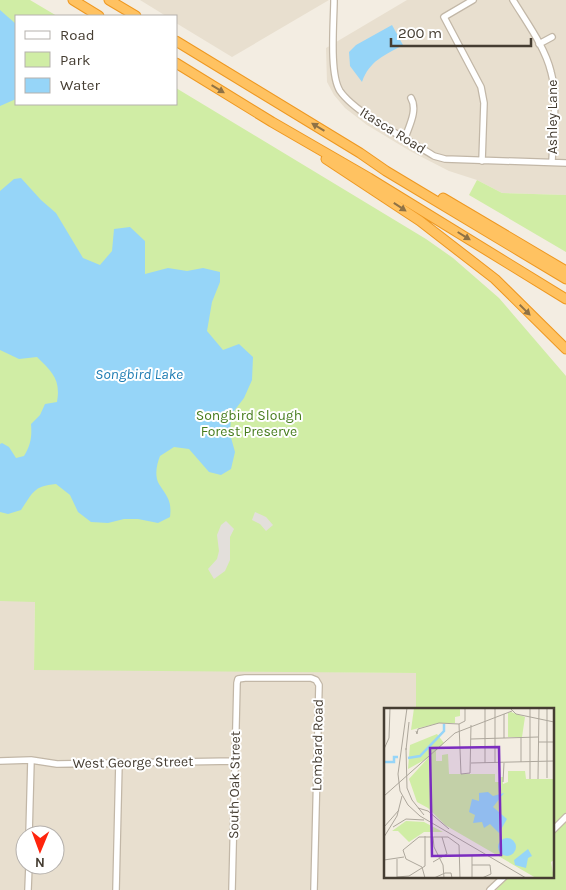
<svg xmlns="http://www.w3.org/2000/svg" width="566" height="890" font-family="Karla,sans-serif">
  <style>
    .residential { fill: #e8dfcf; fill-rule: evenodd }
    .green { fill: #d0eda5 }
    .parking { fill: #e3dfdb }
    .water { fill: #96d5f8 }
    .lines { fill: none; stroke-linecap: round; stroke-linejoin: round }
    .minor-casing { stroke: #c2b7a7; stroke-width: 8 }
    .highway-casing { stroke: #ee9821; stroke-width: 11 }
    .minor { stroke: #fff; stroke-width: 5.5 }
    .highway { stroke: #ffc261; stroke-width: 9 }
    .oneway { fill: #8f7245 }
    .labels { text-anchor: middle; stroke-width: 4; stroke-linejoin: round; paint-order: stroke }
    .street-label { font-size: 14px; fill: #453d32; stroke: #fff }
    .park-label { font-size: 14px; fill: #487d1f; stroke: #fff }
    .water-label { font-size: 15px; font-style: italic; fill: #1f7db3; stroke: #fff }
    .inset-river { fill: none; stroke: #96d5f8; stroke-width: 2.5 }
    .inset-road { fill: none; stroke: #ada79c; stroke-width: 1 }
    .view { fill: #7b2cbf; fill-opacity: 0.15; stroke: #7b2cbf; stroke-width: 2.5 }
    .inset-edge { fill: none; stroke: #453d32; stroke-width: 2.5 }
  </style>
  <rect width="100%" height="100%" fill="#f3ede2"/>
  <path class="residential" d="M 140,0 L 329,0 L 232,57 L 176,23 L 176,16 L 166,16 Z
    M 407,0 L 566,0 L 566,195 L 502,193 L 477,180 L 449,171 L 410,151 L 367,125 L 345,108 L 334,95 L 327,82 L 326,48 Z
    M 0,601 L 35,601 L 34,669 L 417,673 L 416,709 L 385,709 L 385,876 L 509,876 L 496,890 L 0,890 ZM 25,835 L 55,835 L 55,865 L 25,865 Z"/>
  <path class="green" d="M 0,0 L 30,0 L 57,16 L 16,16 L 16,104 L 176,104 L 176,88 L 426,239 L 453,258 L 499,298 L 566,376 L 566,890 L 496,890 L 509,876 L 552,876 L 552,709 L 416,709 L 416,673 L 34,670 L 35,602 L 0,601 Z
    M 477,180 L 502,193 L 566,195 L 566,252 L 469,195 Z"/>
  <path class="parking" d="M 255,512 L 266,517 L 273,525 L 266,531 L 260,524 L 252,520 Z
    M 226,521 L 234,529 L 230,537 L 230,560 L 225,571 L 214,579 L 208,569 L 217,559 L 219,551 L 217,535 L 221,525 Z"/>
  <path class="water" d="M 0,10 L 16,24 L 16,99 L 0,106 Z
    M 392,25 L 403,45 C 384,56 370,60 362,82 L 350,66 L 349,52 L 356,45 Z
    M 21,178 L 41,200 L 56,213 L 83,258 L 100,265 L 112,251 L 114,229 L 130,227 L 145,241 L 145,274 L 168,268 L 187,271 L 203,268 L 220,272 L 220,282 L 212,302 L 207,331 L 223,350 L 239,344 L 253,357 L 252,380 L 244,398 L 231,415 L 230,434 L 235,452 L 231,469 L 221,475 L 209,472 L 189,449 L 174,447 L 160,456 C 157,464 154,475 159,484 C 167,497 172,500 170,517 L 158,523 L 138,519 L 124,519 L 108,523 L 91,522 L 78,512 L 70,495 L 56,484 C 33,486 33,493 21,510 L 8,514 L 0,512 L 0,444 L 2,443 L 9,447 L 16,458 L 24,456 C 31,445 32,436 31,424 L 40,415 L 45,404 L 57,402 C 61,379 52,372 37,357 L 19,359 L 0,350 L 0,191 L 14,179 Z"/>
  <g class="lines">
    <g class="minor-casing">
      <path id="minor" d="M 334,0 C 334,21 329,74 340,91 C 356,114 409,140 434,156 L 445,159 L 566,163
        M 473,0 L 444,17 L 481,87 L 484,103 L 482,161
        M 513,0 C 527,23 545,47 551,72 C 558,97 553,136 552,162
        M 539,44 L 552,37
        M 405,138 C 409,126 418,110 411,98
        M 0,761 L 31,760 L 57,764 L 235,761
        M 552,831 L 566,817
        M 29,835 L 31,760
        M 28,890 L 29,865
        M 116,890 L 119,762
        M 232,890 L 237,683 L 238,679 L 245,678 L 311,678 L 316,680 L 319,685 L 314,890
        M 490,890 L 505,876"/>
    </g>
    <g class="highway-casing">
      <path id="highway" d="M 73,0 L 99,16
        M 109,0 L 136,16
        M 176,41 L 360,153 L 386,171 L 566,279
        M 176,63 L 272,122 L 369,178 L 566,299
        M 326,159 L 420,221 L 495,279 L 566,349
        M 443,198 L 566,271"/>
    </g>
    <use href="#minor" class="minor"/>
    <use href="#highway" class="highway"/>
  </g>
  <defs><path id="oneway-solid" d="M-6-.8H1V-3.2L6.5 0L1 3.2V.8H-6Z" transform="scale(1.25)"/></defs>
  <g class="oneway">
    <use href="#oneway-solid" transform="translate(218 89) rotate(31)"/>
    <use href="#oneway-solid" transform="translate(318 127) rotate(-149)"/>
    <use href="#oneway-solid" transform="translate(400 207) rotate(34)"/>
    <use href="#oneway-solid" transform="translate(464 236) rotate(32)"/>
    <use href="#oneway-solid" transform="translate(525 310) rotate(45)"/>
  </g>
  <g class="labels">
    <g class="street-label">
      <text transform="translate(552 117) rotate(-90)" y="5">Ashley Lane</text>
      <text transform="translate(393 130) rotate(32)" y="5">Itasca Road</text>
      <text transform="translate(317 745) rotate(-89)" y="5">Lombard Road</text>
      <text transform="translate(133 762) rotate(-1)" y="5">West George Street</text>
      <text transform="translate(234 785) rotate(-89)" y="5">South Oak Street</text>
    </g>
    <g class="park-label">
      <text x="249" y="420">Songbird Slough<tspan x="249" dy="16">Forest Preserve</tspan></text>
    </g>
    <g class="water-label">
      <text x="139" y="379">Songbird Lake</text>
    </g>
  </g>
  <g transform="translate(384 708)">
    <rect width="170" height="170" fill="#f3ede2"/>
    <path d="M 30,0 L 76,0 L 76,8 L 71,9 L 71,15 L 55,15 L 27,22 ZM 127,4 L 141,9 L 138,29 L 124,29 L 124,5 ZM 53,26 L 60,35 L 52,43 L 52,53 L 58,53 L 58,47 L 64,46 L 65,66 L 111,66 L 111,74 L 115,74 L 116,69 L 119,69 L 119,76 L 124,74 L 124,63 L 141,63 L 142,71 L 170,71 L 170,152 L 167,154 L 170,170 L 152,170 L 61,117 L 44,100 L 33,94 L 25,71 L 44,50 L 24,61 L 26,37 ZM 22,113 L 40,114 L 59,124 L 40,124 L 25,134 L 14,123 L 8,123 Z" fill="#d0eda5"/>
    <path d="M 104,84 L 109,88 L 120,85 L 109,99 L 123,111 L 115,125 L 106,116 L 100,120 L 98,114 L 89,115 L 91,107 L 85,104 L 88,91 L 95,93 L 95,85 ZM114 139a9 9 0 1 1 18 0a9 9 0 1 1-18 0ZM 144,141 L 148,148 L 144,150 L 142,160 L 131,157 L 130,152 Z" fill="#96d5f8"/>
    <path class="inset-river" d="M 24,50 L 36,48 L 60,23 L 60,16M 0,54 L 10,54 L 10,49 L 14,49"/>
    <path class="inset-road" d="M 23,0 L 14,66 L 16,83 L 24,97 L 36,108 L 142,170M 81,0 L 81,13 L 75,16 L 77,66 L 86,65 L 87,17M 126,0 L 132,6 L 170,14M 120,6 L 120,30M 32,23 L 33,26 L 34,21 L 55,15 L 75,16M 87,31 L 154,29M 154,34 L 170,34M 22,40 L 23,80 L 28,92 L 40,107M 0,41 L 5,30 L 6,0M 22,42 L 25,14M 137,54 L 137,29M 87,55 L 170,53M 101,55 L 101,0M 111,55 L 111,0M 163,70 L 163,0M 146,71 L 146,0M 154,71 L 155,0M 119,74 L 120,55M 0,88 L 71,25 L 128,3M 34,100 L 44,103 L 65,121M 0,119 L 15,102M 9,119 L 22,111 L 40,112M 0,129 L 13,108 L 18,88M 49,129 L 50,139 L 59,157 L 60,170M 19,142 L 35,129 L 64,129 L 75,137 L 76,170M 19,142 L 22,151 L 38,159 L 41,170M 88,148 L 88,170M 13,151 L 13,169M 0,152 L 20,149M 49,154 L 63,146 L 58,129M 88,157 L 106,157 L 107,166 L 98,170M 13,169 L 25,168 L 41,158 L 41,128M 50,170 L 61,165 L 67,165 L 68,170"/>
    <path class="view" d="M 115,39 L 117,147 L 48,148 L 46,40 Z"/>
    <rect width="170" height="170" class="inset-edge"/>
  </g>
  <rect x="15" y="15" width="162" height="90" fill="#ffffff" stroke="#b5b1ad"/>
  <rect x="25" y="31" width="25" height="8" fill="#ffffff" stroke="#b5b1ad"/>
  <text x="60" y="40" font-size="15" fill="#453d32">Road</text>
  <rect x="25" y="52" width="25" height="15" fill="#d0eda5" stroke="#b5b1ad"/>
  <text x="60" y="65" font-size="15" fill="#453d32">Park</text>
  <rect x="25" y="78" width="25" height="15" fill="#96d5f8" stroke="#b5b1ad"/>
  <text x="60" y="90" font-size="15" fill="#453d32">Water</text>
  <g transform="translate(40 850) rotate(181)"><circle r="24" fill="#ffffff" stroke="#b5b1ad"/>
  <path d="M0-4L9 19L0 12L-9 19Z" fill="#ff240d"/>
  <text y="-8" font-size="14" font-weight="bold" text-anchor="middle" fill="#453d32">N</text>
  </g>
  <path d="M391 38v8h140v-8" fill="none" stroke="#453d32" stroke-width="2.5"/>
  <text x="398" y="38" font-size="15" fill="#453d32" stroke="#ffffff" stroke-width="4" paint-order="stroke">200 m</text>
</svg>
